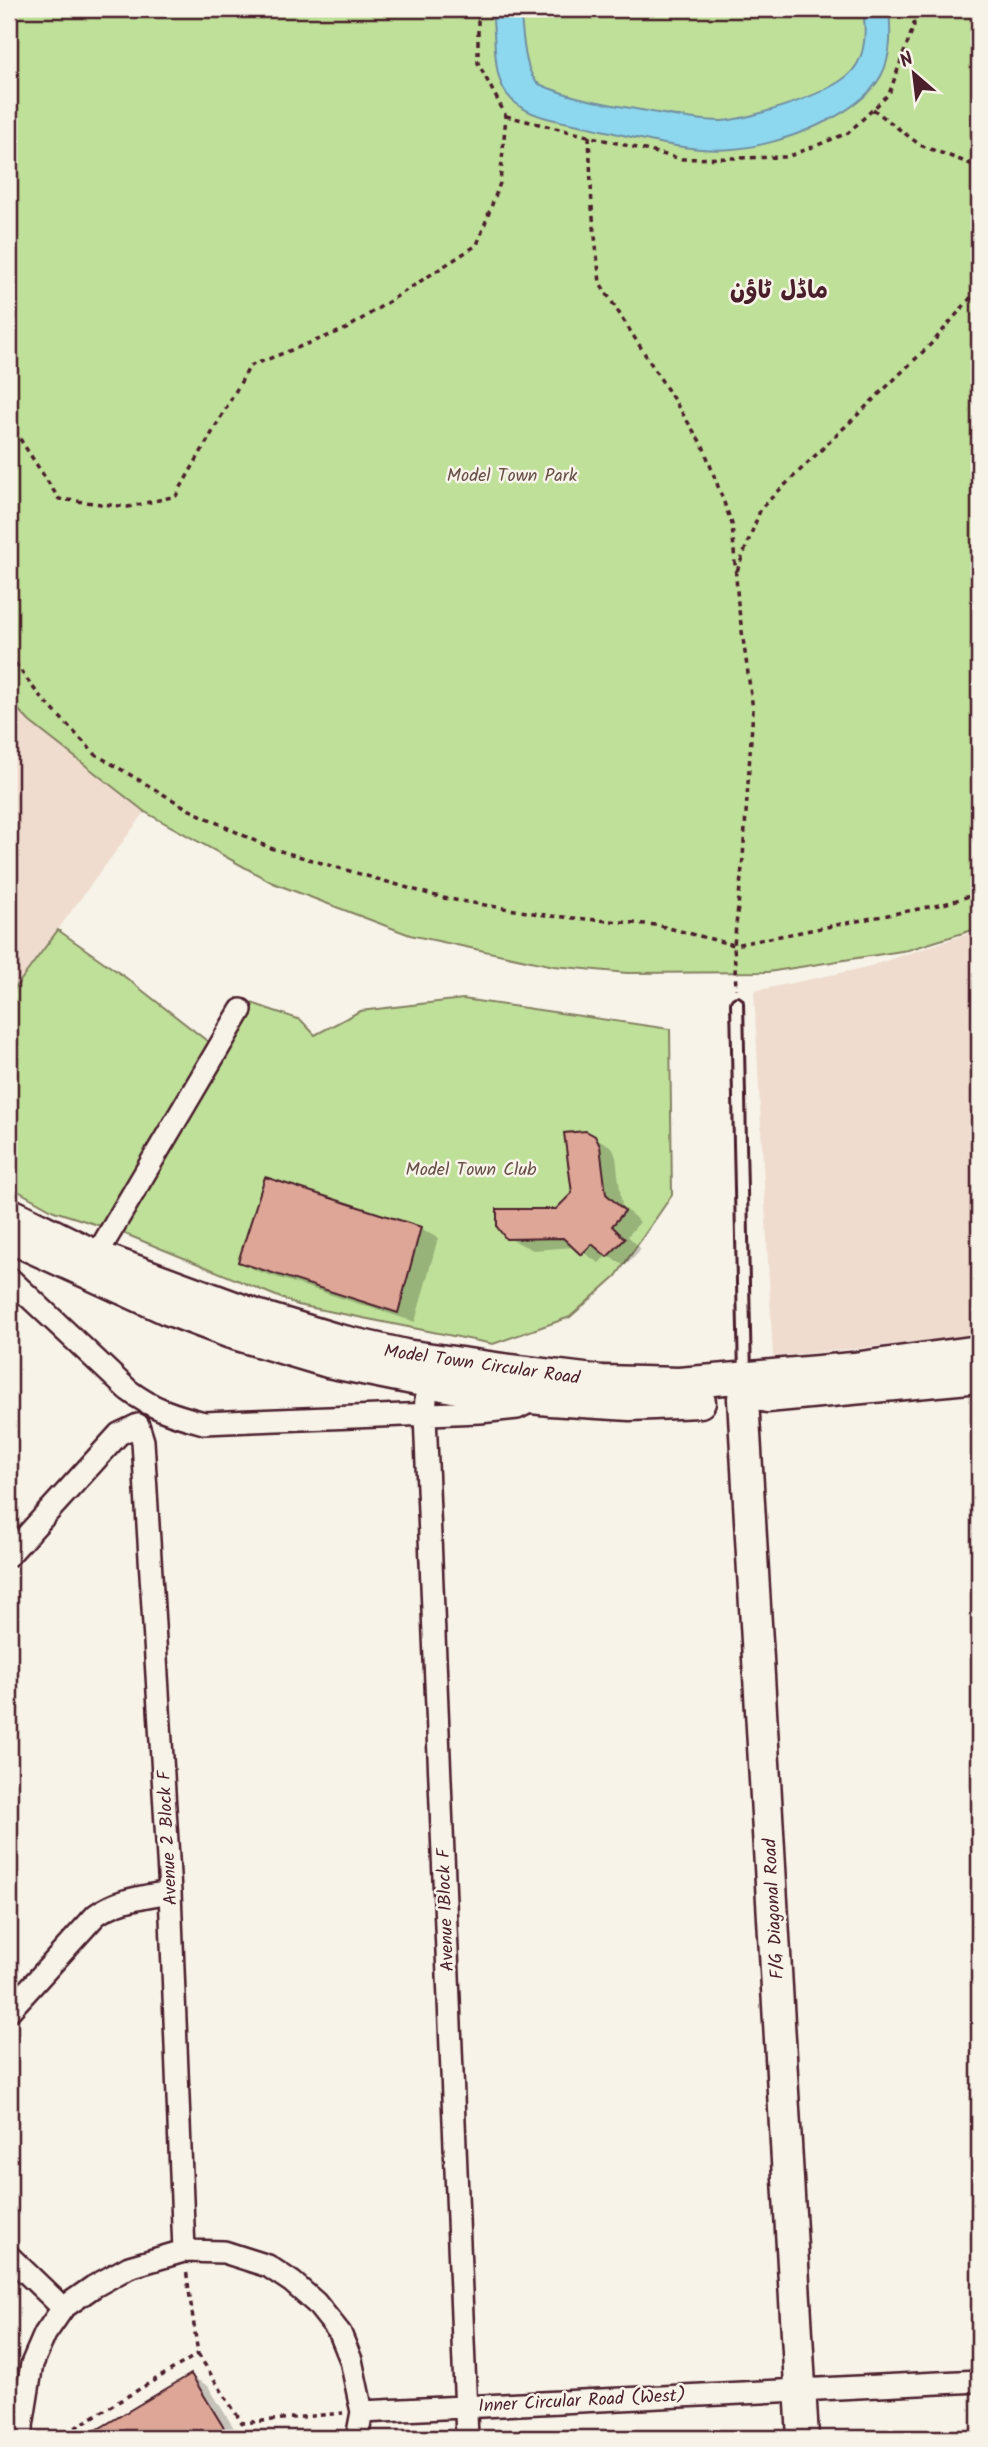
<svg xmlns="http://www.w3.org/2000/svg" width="988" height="2447" font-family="Kalam,'Playpen Sans Arabic',sans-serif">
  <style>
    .built { fill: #efdccf }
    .green { fill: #bfe099; stroke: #848062; stroke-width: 2 }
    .water { fill: #8dd8ee; stroke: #728ea0; stroke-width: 2 }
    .shadow { fill: #0003 }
    .building { fill: #dda696; stroke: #4a1f2b; stroke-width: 2 }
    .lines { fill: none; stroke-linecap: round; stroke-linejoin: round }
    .lane-casing { stroke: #4a1f2b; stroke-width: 16 }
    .street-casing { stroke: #4a1f2b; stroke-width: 26 }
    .secondary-casing { stroke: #4a1f2b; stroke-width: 35 }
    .path { stroke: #4a1f2b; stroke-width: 3.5; stroke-dasharray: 5 5; stroke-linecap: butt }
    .lane { stroke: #f7f3e8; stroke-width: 10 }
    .street { stroke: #f7f3e8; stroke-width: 21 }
    .secondary { stroke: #f7f3e8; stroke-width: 30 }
    .labels { text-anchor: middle; stroke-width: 5; stroke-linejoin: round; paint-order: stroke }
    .park-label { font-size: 18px; fill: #674f46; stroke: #f7f3e8 }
    .street-label { font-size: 18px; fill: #4a1f2b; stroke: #f7f3e8 }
    .district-label { font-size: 24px; font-weight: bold; fill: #4a1f2b; stroke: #f7f3e8 }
  </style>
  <rect width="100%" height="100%" fill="#f7f3e8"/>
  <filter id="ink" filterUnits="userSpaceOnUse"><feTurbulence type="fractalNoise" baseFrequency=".0143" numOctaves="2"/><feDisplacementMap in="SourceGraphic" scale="14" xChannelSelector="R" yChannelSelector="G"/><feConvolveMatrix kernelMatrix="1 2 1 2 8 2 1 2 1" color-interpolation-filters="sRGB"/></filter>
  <g filter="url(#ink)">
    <path class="built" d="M 9,700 L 30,722 L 145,812 L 9,995 Z
      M 979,930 L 979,1336 L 773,1357 L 754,991 L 864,968 Z"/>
    <path class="green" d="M 9,9 L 979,9 L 979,928 L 908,950 L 768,972 L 627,973 L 554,966 L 410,935 L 273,883 L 145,812 L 30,722 L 9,700 Z
      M 58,930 L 125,977 L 220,1051 L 237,998 L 301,1020 L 315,1035 L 360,1011 L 463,999 L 670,1029 L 672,1195 L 616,1276 L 570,1317 L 493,1344 L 298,1305 L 123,1233 L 54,1211 L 9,1186 L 9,996 Z"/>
    <path class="water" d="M 491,9 L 520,9 C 523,28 523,73 539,84 C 575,100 614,105 652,112 C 675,116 698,121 721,121 C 751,119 835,93 853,70 C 867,53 866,29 863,9 L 889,9 C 891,31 892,56 881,76 C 858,117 777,146 732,149 C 691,153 637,138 597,129 C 570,122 532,120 512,100 C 489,78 498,37 491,9 Z"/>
    <path class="shadow" d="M 589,1134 L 612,1147 L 616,1157 L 622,1206 L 640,1222 L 628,1236 L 641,1249 L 625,1266 L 607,1255 L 599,1263 L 575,1247 L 533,1250 L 508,1238 L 557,1211 L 574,1193 Z
      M 266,1179 L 421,1229 L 438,1238 L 415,1322 L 257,1271 L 240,1262 Z
      M 191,2376 L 208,2386 L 240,2438 L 87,2438 Z"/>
    <path class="building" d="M 586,1131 L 595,1136 L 600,1146 L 606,1194 L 625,1211 L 612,1226 L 625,1239 L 607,1257 L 592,1244 L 581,1255 L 563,1238 L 506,1239 L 497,1227 L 497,1209 L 556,1209 L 572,1193 L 564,1133 Z
      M 265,1177 L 421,1227 L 398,1313 L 238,1262 Z
      M 191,2374 L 230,2438 L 83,2438 Z"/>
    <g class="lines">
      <g class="lane-casing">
        <path id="lane" d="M 737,1003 L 745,1376"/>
      </g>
      <g class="street-casing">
        <path id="street" d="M 96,1256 L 241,1010
          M 9,1278 L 128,1390 C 153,1409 174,1415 204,1423 L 480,1412 L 517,1408 L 527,1403
          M 427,1382 L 425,1415 L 467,2438
          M 138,1425 L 143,1441 L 170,1892 L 184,2251
          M 9,1555 L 119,1434 L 138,1425
          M 9,2011 L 96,1915 C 118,1899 143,1897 170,1892
          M 9,2256 L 63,2308
          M 362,2412 L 979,2381
          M 23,2438 L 22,2426 L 32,2364 L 45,2334 L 63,2308 L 93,2287 L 129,2267 L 184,2251 L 224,2252 L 268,2266 L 292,2282 L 316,2303 L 340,2333 L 351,2360 L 362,2412 L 357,2438"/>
      </g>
      <g class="secondary-casing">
        <path id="secondary" d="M 9,1213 L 96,1256 L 256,1315 L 339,1340 L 405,1355 L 503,1369 L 602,1381 L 679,1383 L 853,1368 L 979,1351
          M 9,1237 L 167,1309 L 231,1333 L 328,1362 L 483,1393 L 550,1400 L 630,1405 L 700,1402
          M 745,1379 L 743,1399 L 803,2438
          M 767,1397 L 979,1377"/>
      </g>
      <path class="path" d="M 873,109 L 920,145 L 979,167
        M 506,116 L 682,159 L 787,157 L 848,133 L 889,94 L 914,25 L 911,9
        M 589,136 L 592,208 L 600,283 L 703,446 L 732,524 L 738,603 L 753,709 L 743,858 L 734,945 L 736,989
        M 9,422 L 59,499 L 128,507 L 176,496 L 250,366 L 346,329 L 477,245 L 500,183 L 506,116 L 478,63 L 478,19 L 474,9
        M 737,571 L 761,508 L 933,342 L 979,288
        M 9,655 L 38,694 L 95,754 L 190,810 L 270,848 L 443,898 L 551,916 L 657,925 L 734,945 L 944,904 L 979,893
        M 198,2354 L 242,2423 L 343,2413
        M 58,2438 L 198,2354 L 186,2269"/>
      <use href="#lane" class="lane"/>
      <use href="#street" class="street"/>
      <use href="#secondary" class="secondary"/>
    </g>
  </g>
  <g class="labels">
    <g class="park-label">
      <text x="512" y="481">Model Town Park</text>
      <text x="471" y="1175">Model Town Club</text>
    </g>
    <g class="street-label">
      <text transform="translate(482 1364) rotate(8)" y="6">Model Town Circular Road</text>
      <text transform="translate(167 1838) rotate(-93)" y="6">Avenue 2 Block F</text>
      <text transform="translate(773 1909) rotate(-93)" y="6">F/G Diagonal Road</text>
      <text transform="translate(445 1910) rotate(-92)" y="6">Avenue 1Block F</text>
      <text transform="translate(582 2400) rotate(-3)" y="6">Inner Circular Road (West)</text>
    </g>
    <g class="district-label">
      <text x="779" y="298">ماڈل ٹاؤن</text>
    </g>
  </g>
  <rect width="988" height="2447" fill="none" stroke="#f7f3e8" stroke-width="35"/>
  <rect x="18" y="18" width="953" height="2412" fill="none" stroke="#4a1f2b" stroke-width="2.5" filter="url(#ink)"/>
  <g transform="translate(914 74) rotate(332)" stroke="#f7f3e8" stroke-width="5" paint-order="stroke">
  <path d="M0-5L12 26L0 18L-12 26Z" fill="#4a1f2b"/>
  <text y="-10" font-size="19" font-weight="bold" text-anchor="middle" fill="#4a1f2b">N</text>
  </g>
</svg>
